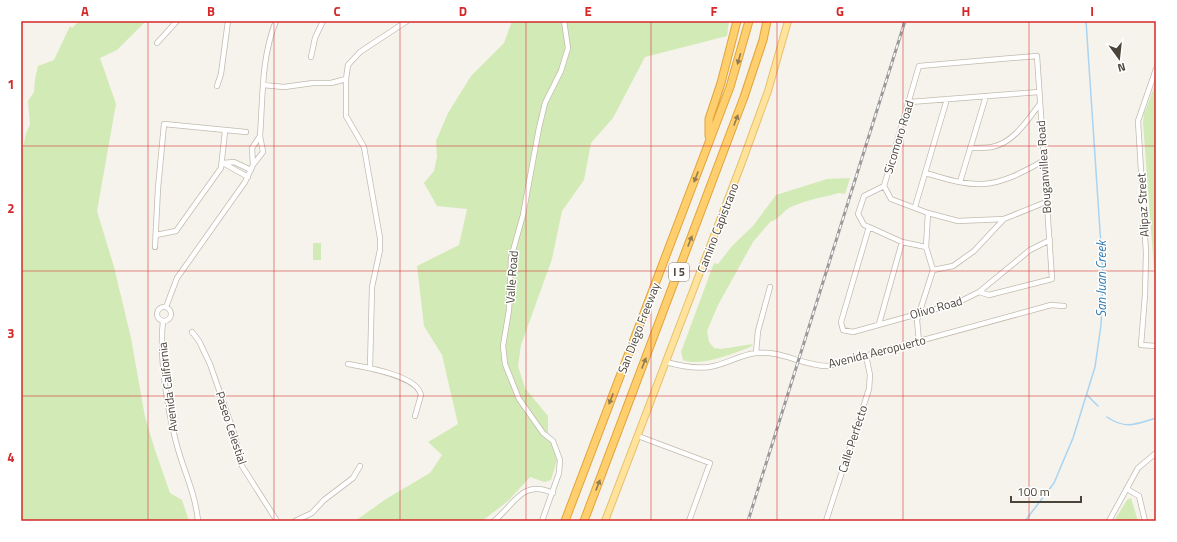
<svg xmlns="http://www.w3.org/2000/svg" width="1177" height="542" font-family="'Titillium Web',sans-serif">
  <style>
    .green { fill: #d2eab5 }
    .lines { fill: none; stroke-linecap: round; stroke-linejoin: round }
    .stream { stroke: #a9d4f2; stroke-width: 1.5 }
    .minor-casing { stroke: #c2bbae; stroke-width: 6 }
    .major-casing { stroke: #e6c16a; stroke-width: 8 }
    .highway-casing { stroke: #e0a43c; stroke-width: 9 }
    .minor { stroke: #fff; stroke-width: 4.5 }
    .major { stroke: #ffe39c; stroke-width: 6 }
    .highway { stroke: #ffcf6e; stroke-width: 7 }
    .rail-casing { stroke: #9a9a9a; stroke-width: 3 }
    .rail { stroke: #fff; stroke-width: 1.5; stroke-dasharray: 4.5; stroke-linecap: butt }
    .oneway { fill: #937c4e }
    .grid { fill: none; stroke: #d62828; stroke-width: 1; stroke-opacity: 0.55 }
    .labels { text-anchor: middle; stroke-width: 3; stroke-linejoin: round; paint-order: stroke }
    .shield { fill: #fff; stroke: #817c74; stroke-width: 1 }
    .shield-label { font-size: 11px; font-weight: bold; fill: #4b4439 }
    .street-label { font-size: 12px; fill: #4b4439; stroke: #fff }
    .water-label { font-size: 13px; font-style: italic; fill: #2e7ab2; stroke: #fff }
    .neatline { fill: none; stroke: #d62828; stroke-width: 1.5 }
    .grid-label { font-size: 13px; text-anchor: middle; font-weight: bold; fill: #d62828 }
  </style>
  <rect width="100%" height="100%" fill="#f6f3ec"/>
  <path class="green" d="M 76,21 L 146,21 L 117,50 L 100,58 L 116,104 L 97,211 L 114,267 L 131,338 L 145,417 L 155,450 L 170,493 L 182,500 L 189,521 L 21,521 L 21,220 L 23,216 L 21,156 L 26,133 L 30,125 L 28,101 L 34,92 L 35,79 L 38,66 L 54,60 L 70,26 L 72,28 L 77,23 Z
    M 512,21 L 729,21 L 727,36 L 645,57 L 613,118 L 591,143 L 584,180 L 562,211 L 552,259 L 521,345 L 518,366 L 525,388 L 548,416 L 548,434 L 557,460 L 551,480 L 544,482 L 530,477 L 508,501 L 482,521 L 355,521 L 386,499 L 430,473 L 442,455 L 428,442 L 458,424 L 442,355 L 424,326 L 417,266 L 459,245 L 467,209 L 437,206 L 424,183 L 434,171 L 437,157 L 436,141 L 448,113 L 471,76 L 504,43 Z
    M 1156,82 L 1156,281 L 1155,282 L 1143,123 L 1144,114 Z
    M 850,178 L 845,194 L 839,193 C 824,197 807,200 793,206 C 784,209 779,220 770,222 L 753,242 L 718,305 L 707,331 L 709,342 L 714,348 L 721,349 L 753,344 L 750,347 C 732,354 701,367 683,360 L 681,352 L 714,263 L 718,264 L 732,246 L 753,226 L 776,195 L 827,179 Z
    M 313,243 L 321,243 L 321,260 L 313,260 Z
    M 1131,498 L 1138,521 L 1114,521 L 1127,500 Z"/>
  <g class="lines">
    <path class="stream" d="M 1087,395 L 1098,406
      M 1107,417 C 1126,430 1136,424 1156,418
      M 1025,521 L 1054,483 L 1073,438 L 1095,367 L 1101,325 L 1103,276 L 1086,21"/>
    <g class="minor-casing">
      <path id="minor" d="M 157,43 L 177,21
        M 1037,56 L 1052,279 L 989,295 L 979,292 L 957,303 L 853,332 L 843,330 L 841,322 L 869,227 L 864,225 L 858,214 L 864,196 L 884,186 L 919,66 Z
        M 311,57 L 315,38 L 323,21
        M 1156,69 L 1138,121 L 1146,253 L 1145,295 L 1141,345 L 1156,346
        M 263,85 L 284,87 L 313,83 L 331,83 L 346,79
        M 217,86 L 221,74 L 228,21
        M 910,102 L 1039,92
        M 260,136 C 263,97 261,58 276,21
        M 260,136 L 263,152 L 253,165 L 252,148 Z
        M 970,148 C 977,148 985,148 992,147 C 1013,143 1027,121 1039,105
        M 223,163 L 234,162 L 251,170
        M 223,163 L 248,177
        M 925,173 C 944,178 963,185 983,184 C 1004,183 1025,171 1043,161
        M 960,182 L 986,96
        M 884,186 L 891,199 L 928,213 L 958,221 L 1004,219 L 1046,202
        M 915,207 L 947,99
        M 928,213 L 926,247 L 933,270
        M 869,227 L 902,242 L 926,247
        M 156,235 L 176,231 L 221,168 L 225,131
        M 155,247 L 158,188 L 164,124 L 246,132
        M 979,292 L 1030,250 L 1050,240
        M 166,307 L 177,278 L 245,182 L 253,165
        M157 314a7 7 0 1 1 14 0a7 7 0 1 1-14 0Z
        M 163,321 C 159,356 167,408 176,442 C 183,470 195,491 198,521
        M 879,324 L 902,242
        M 192,332 L 199,341 L 210,364 L 234,433 L 242,466 L 277,521
        M 919,342 L 917,320 L 933,270 L 953,266 L 974,251 L 1004,219
        M 756,353 L 758,331 L 770,287
        M 666,362 C 680,366 694,369 709,367 C 725,365 739,355 756,353 C 781,350 803,366 828,366 L 1051,305 L 1064,306
        M 348,364 C 364,367 417,375 421,395 L 415,416
        M 370,368 L 372,287 L 380,250 L 380,238 L 364,147 L 346,116 L 346,79 L 348,65 L 360,52 L 407,21
        M 638,436 L 710,463 L 689,521
        M 1127,489 L 1139,496 L 1145,521
        M 295,521 L 312,513 L 324,500 L 353,478 L 360,466
        M 494,521 C 515,504 522,479 553,493
        M 542,521 L 559,473 L 560,460 L 553,441 L 543,433 L 519,399 L 505,364 L 503,346 L 509,310 L 511,258 L 523,215 L 539,128 L 545,103 L 561,71 L 568,48 L 564,21
        M 826,521 L 869,389 L 870,375 L 866,356
        M 1109,521 L 1138,468 L 1156,453"/>
    </g>
    <g class="major-casing">
      <path id="major" d="M 605,521 L 741,165 L 768,91 L 788,21"/>
    </g>
    <g class="highway-casing">
      <path id="highway" d="M 709,136 L 709,119 L 721,83 L 737,21
        M 565,521 L 730,87 L 749,21
        M 584,521 L 744,97 L 763,40 L 767,21"/>
    </g>
    <use href="#minor" class="minor"/>
    <use href="#major" class="major"/>
    <use href="#highway" class="highway"/>
    <g class="rail-casing">
      <path id="rail" d="M 748,521 L 905,21"/>
    </g>
    <use href="#rail" class="rail"/>
  </g>
  <defs><path id="oneway-solid" d="M-6-.8H1V-3.2L6.5 0L1 3.2V.8H-6Z"/></defs>
  <g class="oneway">
    <use href="#oneway-solid" transform="translate(739 59) rotate(106)"/>
    <use href="#oneway-solid" transform="translate(736 120) rotate(-69)"/>
    <use href="#oneway-solid" transform="translate(696 177) rotate(111)"/>
    <use href="#oneway-solid" transform="translate(690 241) rotate(-69)"/>
    <use href="#oneway-solid" transform="translate(644 363) rotate(-69)"/>
    <use href="#oneway-solid" transform="translate(611 399) rotate(111)"/>
    <use href="#oneway-solid" transform="translate(598 485) rotate(-69)"/>
  </g>
  <path class="grid" d="M 148,21 L 148,521M 274,21 L 274,521M 400,21 L 400,521M 526,21 L 526,521M 651,21 L 651,521M 777,21 L 777,521M 903,21 L 903,521M 1029,21 L 1029,521M 21,146 L 1156,146M 21,271 L 1156,271M 21,396 L 1156,396"/>
  <g class="labels">
    <rect class="shield" x="669" y="263" width="20" height="18" rx="3"/>
    <g class="shield-label">
      <text x="679" y="276">I 5</text>
    </g>
    <g class="street-label">
      <text transform="translate(899 137) rotate(-73)" y="4">Sicomoro Road</text>
      <text transform="translate(1044 167) rotate(-94)" y="4">Bouganvillea Road</text>
      <text transform="translate(1143 205) rotate(-93)" y="4">Alipaz Street</text>
      <text transform="translate(718 228) rotate(-69)" y="4">Camino Capistrano</text>
      <text transform="translate(512 277) rotate(-86)" y="4">Valle Road</text>
      <text transform="translate(936 308) rotate(-16)" y="4">Olivo Road</text>
      <text transform="translate(639 328) rotate(-69)" y="4">San Diego Freeway</text>
      <text transform="translate(877 352) rotate(-14)" y="4">Avenida Aeropuerto</text>
      <text transform="translate(168 387) rotate(-97)" y="4">Avenida California</text>
      <text transform="translate(231 428) rotate(72)" y="4">Paseo Celestial</text>
      <text transform="translate(853 439) rotate(-72)" y="4">Calle Perfecto</text>
    </g>
    <g class="water-label">
      <text transform="translate(1101 279) rotate(-90)" y="5">San Juan Creek</text>
    </g>
  </g>
  <rect width="1177" height="542" fill="none" stroke="#ffffff" stroke-width="44"/>
  <g transform="translate(1119 58) rotate(165)" stroke="#ffffff" stroke-width="3" paint-order="stroke">
  <path d="M0-3L7 15L0 10L-7 15Z" fill="#4b4439"/>
  <text y="-6" font-size="11" font-weight="bold" text-anchor="middle" fill="#4b4439">N</text>
  </g>
  <path d="M1011 496v6h70v-6" fill="none" stroke="#4b4439" stroke-width="2"/>
  <text x="1017" y="496" font-size="12" fill="#4b4439" stroke="#ffffff" stroke-width="3" paint-order="stroke">100 m</text>
  <rect x="22" y="22" width="1133" height="498" class="neatline"/>
  <g class="grid-label">
    <text x="85" y="16">A</text>
    <text x="211" y="16">B</text>
    <text x="337" y="16">C</text>
    <text x="463" y="16">D</text>
    <text x="588" y="16">E</text>
    <text x="714" y="16">F</text>
    <text x="840" y="16">G</text>
    <text x="966" y="16">H</text>
    <text x="1092" y="16">I</text>
    <text x="11" y="89">1</text>
    <text x="11" y="213">2</text>
    <text x="11" y="338">3</text>
    <text x="11" y="462">4</text>
  </g>
</svg>
